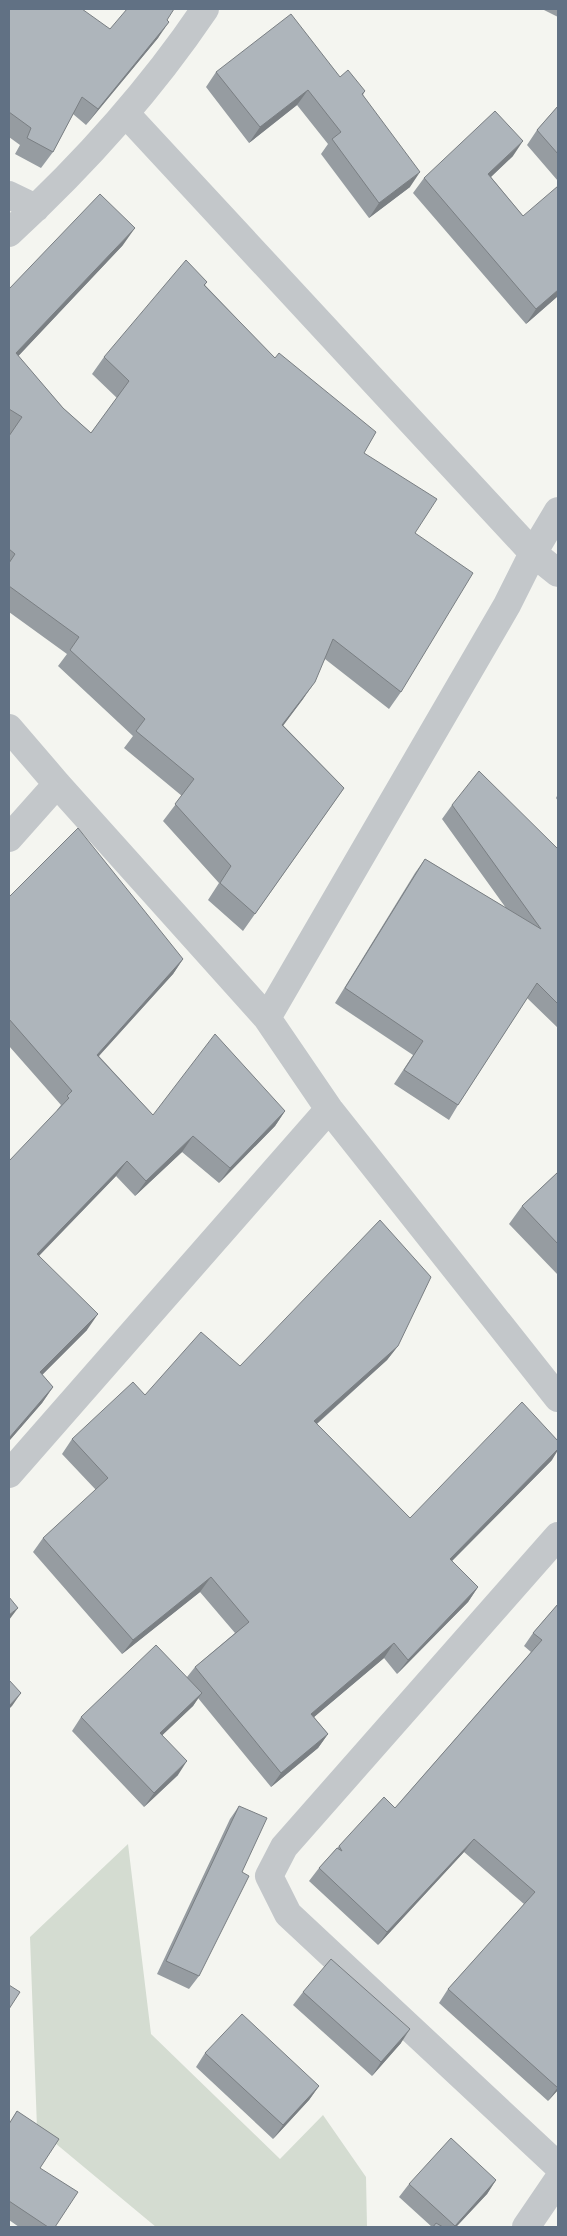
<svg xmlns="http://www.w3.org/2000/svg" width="567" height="2236" font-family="'Asap Condensed',sans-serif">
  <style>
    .green { fill: #d4dcd1 }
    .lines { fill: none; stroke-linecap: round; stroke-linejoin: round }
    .minor { stroke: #c3c7ca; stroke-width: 28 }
    .wall { fill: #969ca1 }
    .shaded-wall { fill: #7a7f83 }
    .building { fill: #aeb5bb; stroke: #7a7f83 }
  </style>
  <rect width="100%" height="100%" fill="#f4f5f0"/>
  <path class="green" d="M 128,1844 L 151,2034 L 280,2159 L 323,2115 L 366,2177 L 367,2227 L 156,2227 L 37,2128 L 30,1937 Z"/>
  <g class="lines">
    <path class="minor" d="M 127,115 L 533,553 L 558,573
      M 9,195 L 36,208
      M 9,233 C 83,165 149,92 205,9
      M 9,728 L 57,784 L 267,1018 L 329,1109 L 558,1398
      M 9,838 L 57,784
      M 267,1018 L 507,605 L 533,553 L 558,511
      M 9,1474 L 329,1109
      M 558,1536 L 284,1847 L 269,1876 L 288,1914 L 558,2166
      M 526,2227 L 558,2180"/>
  </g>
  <path class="wall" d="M 9,9 L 110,29 L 167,20 L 158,38 L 86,125 L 73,114 L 53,152 L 41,168 L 15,154 L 20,145 L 9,137 Z
    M 542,9 L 558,9 L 558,17 Z
    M 216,72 L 340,77 L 365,91 L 363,95 L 410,187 L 369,218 L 321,154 L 328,144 L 297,105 L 249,143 L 206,87 Z
    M 558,106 L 558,181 L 527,145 L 537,130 Z
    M 513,156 L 491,177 L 523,216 L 558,296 L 526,324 L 413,193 L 424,178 Z
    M 123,245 L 18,356 L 63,408 L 91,433 L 117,398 L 92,374 L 104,357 L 207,282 L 205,285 L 364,453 L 415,533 L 401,692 L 389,709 L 325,659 L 303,699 L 283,725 L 344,788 L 243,931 L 208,900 L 219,883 L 163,821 L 182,796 L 124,748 L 133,736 L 58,666 L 67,654 L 9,612 L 9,436 L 10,434 L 9,434 L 9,289 Z
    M 558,794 L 558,801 L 556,798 Z
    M 452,805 L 558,849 L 558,1028 L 527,998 L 458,1105 L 449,1120 L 394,1084 L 413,1055 L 335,1003 L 415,873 L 425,859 L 506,908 L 442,819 Z
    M 9,897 L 183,959 L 173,974 L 99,1056 L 153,1115 L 285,1111 L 275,1126 L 219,1183 L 182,1152 L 135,1196 L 116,1176 L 39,1256 L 87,1330 L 42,1375 L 53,1387 L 42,1403 L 9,1441 L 57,1110 L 61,1105 L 9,1046 Z
    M 558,1172 L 558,1275 L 509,1224 L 522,1206 Z
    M 398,1346 L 387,1360 L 317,1424 L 410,1518 L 552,1460 L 452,1561 L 478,1587 L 468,1602 L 397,1674 L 384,1658 L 314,1717 L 328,1734 L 318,1748 L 271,1787 L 198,1698 L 193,1706 L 162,1735 L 178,1775 L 144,1807 L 72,1731 L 81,1717 L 187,1677 L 195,1667 L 235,1633 L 200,1592 L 122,1654 L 33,1552 L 43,1538 L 96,1490 L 62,1454 L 72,1439 L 145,1395 L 240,1366 Z
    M 558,1604 L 558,2090 L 548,2101 L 439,2003 L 448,1989 L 524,1904 L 464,1852 L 378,1945 L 309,1881 L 319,1868 L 339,1846 L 395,1808 L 531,1652 L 524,1646 L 533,1633 Z
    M 239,1806 L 242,1872 L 199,1976 L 189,1989 L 157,1974 L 230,1819 Z
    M 303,1992 L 401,2043 L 372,2076 L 293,2005 Z
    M 205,2053 L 319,2086 L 309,2100 L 273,2139 L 196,2067 Z
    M 17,2111 L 40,2168 L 55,2227 L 19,2227 L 9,2220 L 9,2124 Z
    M 496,2180 L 487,2194 L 456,2227 L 432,2227 L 399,2197 L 409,2184 Z"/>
  <path class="shaded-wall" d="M 169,22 L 158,38 L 86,125 L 98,109 Z
    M 308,90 L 297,105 L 249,143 L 260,127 Z
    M 523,141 L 513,156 L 478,189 L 488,174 Z
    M 420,172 L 410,187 L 369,218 L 379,203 Z
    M 135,228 L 123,245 L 9,366 L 16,353 Z
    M 558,290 L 558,296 L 526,324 L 536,309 Z
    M 315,682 L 303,699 L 271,742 L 282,725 Z
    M 183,959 L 173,974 L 86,1070 L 97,1055 Z
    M 285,1111 L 275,1126 L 219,1183 L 230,1168 Z
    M 193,1136 L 182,1152 L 135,1196 L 146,1181 Z
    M 127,1161 L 116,1176 L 26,1269 L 37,1254 Z
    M 98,1314 L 87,1330 L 29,1388 L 40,1372 Z
    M 398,1346 L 387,1360 L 304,1435 L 314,1421 Z
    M 53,1387 L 42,1403 L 9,1441 L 9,1438 Z
    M 558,1449 L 558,1450 L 552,1460 L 440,1573 L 450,1559 Z
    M 211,1577 L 200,1592 L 122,1654 L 133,1640 Z
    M 478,1587 L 468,1602 L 397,1674 L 408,1660 Z
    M 18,1608 L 9,1620 L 9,1615 Z
    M 394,1643 L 384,1658 L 301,1728 L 311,1714 Z
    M 21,1693 L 12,1706 L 9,1709 L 9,1706 Z
    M 202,1693 L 193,1706 L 151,1746 L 160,1733 Z
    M 328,1734 L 318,1748 L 271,1787 L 281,1773 Z
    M 187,1761 L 178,1775 L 144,1807 L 154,1793 Z
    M 474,1839 L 464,1852 L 378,1945 L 387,1932 Z
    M 410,2029 L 401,2043 L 372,2076 L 381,2062 Z
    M 319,2086 L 309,2100 L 273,2139 L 283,2125 Z
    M 558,2087 L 558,2090 L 548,2101 Z
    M 496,2180 L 487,2194 L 456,2227 L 454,2227 Z"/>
  <path class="building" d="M 9,9 L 82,9 L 110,29 L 127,9 L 174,9 L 167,20 L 169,22 L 98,109 L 82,97 L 53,152 L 27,138 L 31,128 L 9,112 Z
    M 291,14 L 340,77 L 348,70 L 365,91 L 362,94 L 420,172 L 379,203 L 332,139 L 341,132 L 308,90 L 260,127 L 216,72 Z
    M 558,106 L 558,154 L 537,130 Z
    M 495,111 L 523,141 L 488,174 L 523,216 L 558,186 L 558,290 L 536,309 L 424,178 Z
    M 100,194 L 135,228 L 16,353 L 63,408 L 91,433 L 129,381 L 104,357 L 186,260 L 207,282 L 204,285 L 275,358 L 279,353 L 376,432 L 364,453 L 437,499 L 415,533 L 473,573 L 401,692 L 333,639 L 315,682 L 282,725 L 344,788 L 255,914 L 220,883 L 231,866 L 175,804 L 194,779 L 136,731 L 145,719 L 70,650 L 79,637 L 9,586 L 9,563 L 15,554 L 9,549 L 9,436 L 22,417 L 9,409 L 9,289 Z
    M 479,771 L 558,849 L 558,1004 L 537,983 L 458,1105 L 404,1070 L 423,1041 L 345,988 L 425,859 L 541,929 L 452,805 Z
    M 78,828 L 183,959 L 97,1055 L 153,1115 L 215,1034 L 285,1111 L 230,1168 L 193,1136 L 146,1181 L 127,1161 L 37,1254 L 98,1314 L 40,1372 L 53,1387 L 9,1438 L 9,1161 L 69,1098 L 67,1096 L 72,1091 L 9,1019 L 9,897 Z
    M 558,1172 L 558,1244 L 522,1206 Z
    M 380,1220 L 431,1277 L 398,1346 L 314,1421 L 410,1518 L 522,1402 L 558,1441 L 558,1449 L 450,1559 L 478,1587 L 408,1660 L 394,1643 L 311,1714 L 328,1734 L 281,1773 L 195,1667 L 249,1622 L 211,1577 L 133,1640 L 43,1538 L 108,1478 L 72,1439 L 133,1382 L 145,1395 L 201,1332 L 240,1366 Z
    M 9,1597 L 18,1608 L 9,1615 Z
    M 558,1604 L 558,2088 L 448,1989 L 535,1892 L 474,1839 L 387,1932 L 319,1868 L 337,1848 L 342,1851 L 339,1846 L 384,1797 L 395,1808 L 542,1640 L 533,1633 Z
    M 156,1645 L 202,1693 L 160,1733 L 187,1761 L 154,1793 L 81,1717 Z
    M 9,1680 L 21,1693 L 9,1706 Z
    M 239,1806 L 267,1818 L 242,1872 L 249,1876 L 199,1976 L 166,1961 Z
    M 331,1959 L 410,2029 L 381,2062 L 303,1992 Z
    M 9,1985 L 20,1992 L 9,2009 Z
    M 242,2014 L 319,2086 L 283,2125 L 205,2053 Z
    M 17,2111 L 59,2139 L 40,2168 L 78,2192 L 55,2227 L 48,2227 L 9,2201 L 9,2124 Z
    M 451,2138 L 496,2180 L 455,2226 L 409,2184 Z
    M 436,2223 L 443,2227 L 433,2227 Z"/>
  <rect width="567" height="2236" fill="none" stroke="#617184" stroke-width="20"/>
</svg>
